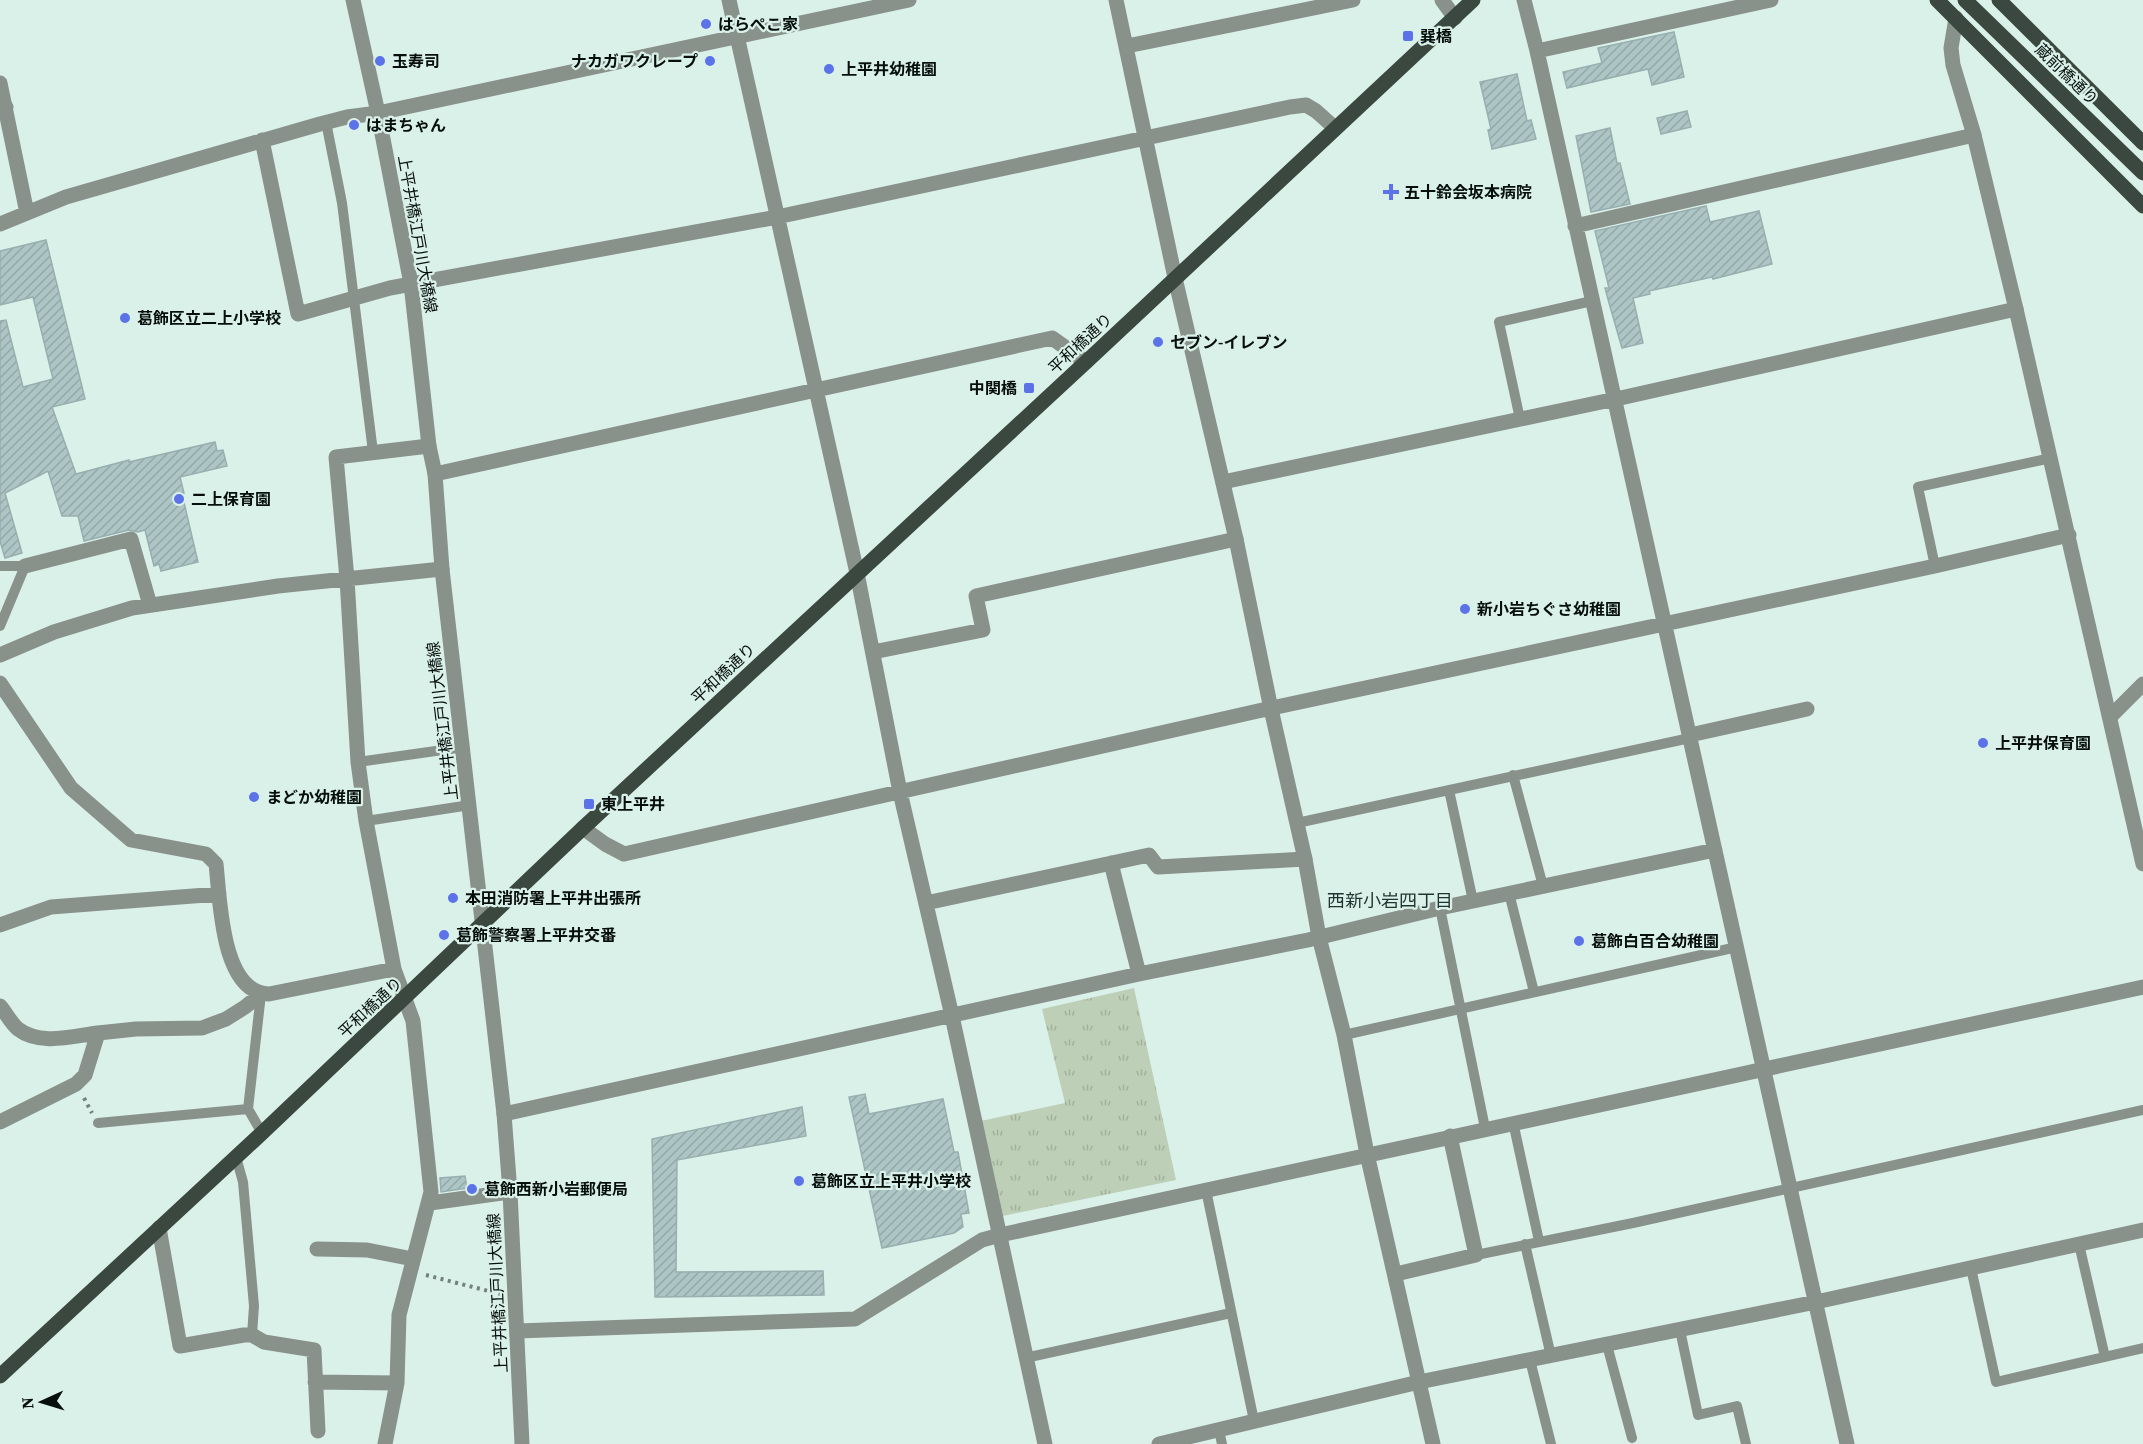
<svg xmlns="http://www.w3.org/2000/svg" width="2143" height="1444" font-family="'Source Serif 4','Noto Sans JP',serif">
  <style>
    .park { fill: url(#park-tufts) }
    .building { fill: url(#building-hatch); stroke: #97afae; stroke-width: 1.5 }
    .lines { fill: none; stroke-linecap: round; stroke-linejoin: round }
    .path { stroke: #72817c; stroke-width: 4; stroke-dasharray: 3 4.5; stroke-linecap: butt }
    .service { stroke: #89918b; stroke-width: 10 }
    .minor { stroke: #89918b; stroke-width: 15 }
    .tertiary { stroke: #89918b; stroke-width: 15 }
    .primary { stroke: #3b483f; stroke-width: 15 }
    .primary-bridge { stroke: #3b483f; stroke-width: 15 }
    .poi-dot { fill: #5b72e9; stroke: #daf1ea; stroke-width: 2 }
    .labels { text-anchor: middle; stroke-width: 4.5; stroke-linejoin: round; paint-order: stroke }
    .poi-label { font-size: 16px; font-weight: bold; fill: #070f0c; stroke: #daf1ea; text-anchor: start }
    .street-label { font-size: 16px; fill: #070f0c; stroke: #daf1ea }
    .neighbourhood-label { font-size: 18px; fill: #1f322d; stroke: #daf1ea }
  </style>
  <defs>
    <pattern id="park-tufts" width="24" height="20" patternUnits="userSpaceOnUse" patternTransform="scale(1.5)"><rect width="24" height="20" fill="#becfb7"/><path d="M3 7l-1-3M5 7V3M7 7l1-3M15 17l-1-3M17 17v-4M19 17l1-3" fill="none" stroke="#a2b19c"/></pattern>
    <pattern id="building-hatch" width="6" height="6" patternUnits="userSpaceOnUse" patternTransform="scale(1.5)"><rect width="6" height="6" fill="#adc6c5"/><path d="M-1 1l2-2M0 6l6-6M5 7l2-2" fill="none" stroke="#93a9a8"/></pattern>
  </defs>
  <rect width="100%" height="100%" fill="#daf1ea"/>
  <path class="park" d="M 1134,988 L 1176,1180 L 998,1217 L 976,1122 L 1065,1103 L 1042,1009 Z"/>
  <path class="building" d="M 1674,32 L 1684,77 L 1652,85 L 1648,69 L 1567,88 L 1563,72 L 1602,63 L 1598,48 Z
    M 1517,74 L 1527,121 L 1531,120 L 1536,139 L 1492,149 L 1488,130 L 1491,129 L 1480,82 Z
    M 1687,111 L 1691,127 L 1661,134 L 1657,118 Z
    M 1610,128 L 1617,163 L 1620,163 L 1630,204 L 1591,212 L 1576,136 Z
    M 1706,206 L 1710,222 L 1759,211 L 1772,264 L 1713,279 L 1712,277 L 1649,291 L 1650,294 L 1633,298 L 1643,343 L 1622,348 L 1609,303 L 1605,288 L 1609,288 L 1595,231 Z
    M 46,240 L 85,399 L 52,407 L 76,474 L 129,460 L 129,462 L 215,442 L 217,451 L 223,450 L 227,466 L 180,477 L 184,493 L 182,494 L 198,562 L 161,571 L 159,564 L 154,566 L 145,530 L 138,532 L 129,530 L 84,541 L 78,516 L 62,516 L 48,471 L 5,493 L 22,553 L 5,558 L 0,541 L 0,321 L 6,320 L 23,387 L 53,379 L 33,297 L 0,305 L 0,251 Z
    M 865,1094 L 869,1114 L 943,1099 L 954,1152 L 958,1152 L 969,1213 L 961,1214 L 963,1227 L 954,1233 L 882,1248 L 849,1097 Z
    M 802,1107 L 806,1136 L 677,1160 L 676,1272 L 823,1271 L 824,1295 L 655,1297 L 652,1139 Z
    M 465,1176 L 467,1188 L 441,1192 L 440,1178 Z"/>
  <g class="lines">
    <path class="path" d="M 84,1098 L 92,1113
      M 426,1275 L 500,1294"/>
    <path class="service" d="M 326,122 L 342,203 L 373,452
      M 1520,419 L 1499,322 L 1592,301
      M 0,566 L 25,566 L 0,626
      M 1935,566 L 1918,487 L 2051,458
      M 358,762 L 464,747
      M 1513,775 L 1543,886
      M 1449,790 L 1473,901
      M 366,821 L 470,805
      M 1297,823 L 1690,738
      M 1509,893 L 1534,992
      M 1440,908 L 1485,1128
      M 261,994 L 248,1109 L 262,1133
      M 1344,1035 L 1737,947
      M 1513,1122 L 1539,1241
      M 98,1123 L 248,1109
      M 236,1157 L 243,1182 L 254,1306 L 252,1335
      M 1206,1190 L 1254,1421
      M 1525,1244 L 1551,1356
      M 2079,1244 L 2105,1357
      M 1476,1255 L 1633,1223 L 2143,1110
      M 1971,1268 L 1996,1382 L 2143,1348
      M 1680,1330 L 1698,1415 L 1737,1406 L 1746,1444
      M 1607,1345 L 1632,1438
      M 1025,1358 L 1231,1313
      M 1530,1360 L 1551,1444
      M 1219,1430 L 1222,1444"/>
    <path class="minor" d="M 729,0 L 857,573 L 900,792 L 952,1016 L 1045,1444
      M 1116,0 L 1175,278
      M 1442,0 L 1455,18
      M 1524,0 L 1537,51 L 1847,1444
      M 1127,46 L 1353,0
      M 1537,51 L 1771,0
      M 0,83 L 27,213
      M 262,140 L 298,314 L 390,288 L 777,217 L 1290,107 L 1306,105 L 1316,111 L 1335,128
      M 0,224 L 66,197 L 320,124 L 347,117 L 378,113
      M 1575,226 L 1974,135
      M 435,474 L 1052,338 L 1086,362
      M 1223,482 L 1625,397 L 2016,309
      M 25,566 L 131,539 L 150,605
      M 873,652 L 983,630 L 976,596 L 1236,539
      M 0,655 L 54,632 L 132,608 L 278,586 L 442,569
      M 0,683 L 71,788 L 131,840 L 206,854 L 216,864 C 220,899 221,993 269,994 L 394,969
      M 2110,717 L 2143,684
      M 1690,735 L 1807,709
      M 583,828 L 605,844 L 624,854 L 1258,711 L 1935,566 L 2069,535
      M 1111,863 L 1139,974
      M 926,903 L 1149,855 L 1158,867 L 1305,859
      M 0,925 L 51,907 L 219,894
      M 0,1006 C 6,1013 11,1023 18,1029 C 40,1046 73,1036 98,1033
      M 504,1114 L 1139,974 L 1308,940 L 1440,908 L 1715,850
      M 0,1122 L 76,1084 L 85,1075 L 98,1033 L 136,1029 L 202,1028 L 226,1019 L 245,1007 L 261,994
      M 430,1203 L 510,1192
      M 159,1228 L 180,1346 L 244,1335 L 252,1335 L 264,1342 L 314,1350 L 318,1431
      M 317,1249 L 367,1250 L 413,1259
      M 1396,1274 L 1476,1255 L 1450,1136
      M 315,1382 L 397,1383
      M 385,1444 L 397,1383 L 399,1315 L 431,1192 L 413,1021 L 394,969 L 366,821 L 358,762 L 347,579 L 336,457 L 429,446
      M 1159,1444 L 1419,1382 L 1816,1302 L 2143,1230"/>
    <path class="tertiary" d="M 353,0 L 378,113 L 411,284 L 429,446 L 435,474 L 442,569 L 504,1114 L 510,1192 L 522,1444
      M 1956,18 L 1951,48 L 1953,65 L 1974,135 L 2016,309 L 2143,864
      M 0,109 L 6,107
      M 378,113 L 909,0
      M 1175,278 L 1236,539 L 1271,709 L 1305,859 L 1319,937 L 1344,1035 L 1367,1154 L 1433,1444
      M 517,1331 L 855,1319 L 982,1240 L 1000,1235 L 2143,987"/>
    <path class="primary" d="M 1937,0 L 2143,206
      M 1999,0 L 2143,143
      M 2031,64 L 2143,173
      M 0,1376 L 262,1133 L 583,828 L 1086,362 L 1473,0"/>
    <path class="primary-bridge" d="M 1965,0 L 2031,64"/>
  </g>
  <g class="poi-dot">
    <circle cx="706" cy="24" r="6"/>
    <rect x="1402" y="30" width="12" height="12" rx="3"/>
    <circle cx="380" cy="61" r="6"/>
    <circle cx="710" cy="61" r="6"/>
    <circle cx="829" cy="69" r="6"/>
    <circle cx="354" cy="125" r="6"/>
    <path d="M1388 183h6v6h6v6h-6v6h-6v-6h-6v-6h6z"/>
    <circle cx="125" cy="318" r="6"/>
    <circle cx="1158" cy="342" r="6"/>
    <rect x="1023" y="382" width="12" height="12" rx="3"/>
    <circle cx="179" cy="499" r="6"/>
    <circle cx="1465" cy="609" r="6"/>
    <circle cx="1983" cy="743" r="6"/>
    <circle cx="254" cy="797" r="6"/>
    <rect x="583" y="798" width="12" height="12" rx="3"/>
    <circle cx="453" cy="898" r="6"/>
    <circle cx="444" cy="935" r="6"/>
    <circle cx="1579" cy="941" r="6"/>
    <circle cx="799" cy="1181" r="6"/>
    <circle cx="472" cy="1189" r="6"/>
  </g>
  <g class="labels">
    <g class="poi-label">
      <text x="718" y="30">はらぺこ家</text>
      <text x="1420" y="42">巽橋</text>
      <text x="392" y="67">玉寿司</text>
      <text x="698" y="67" text-anchor="end">ナカガワクレープ</text>
      <text x="841" y="75">上平井幼稚園</text>
      <text x="366" y="131">はまちゃん</text>
      <text x="1404" y="198">五十鈴会坂本病院</text>
      <text x="137" y="324">葛飾区立二上小学校</text>
      <text x="1170" y="348">セブン-イレブン</text>
      <text x="1017" y="394" text-anchor="end">中関橋</text>
      <text x="191" y="505">二上保育園</text>
      <text x="1477" y="615">新小岩ちぐさ幼稚園</text>
      <text x="1995" y="749">上平井保育園</text>
      <text x="266" y="803">まどか幼稚園</text>
      <text x="601" y="810">東上平井</text>
      <text x="465" y="904">本田消防署上平井出張所</text>
      <text x="456" y="941">葛飾警察署上平井交番</text>
      <text x="1591" y="947">葛飾白百合幼稚園</text>
      <text x="811" y="1187">葛飾区立上平井小学校</text>
      <text x="484" y="1195">葛飾西新小岩郵便局</text>
    </g>
    <g class="street-label">
      <text transform="translate(2067 74) rotate(44)" y="6">蔵前橋通り</text>
      <text transform="translate(418 234) rotate(80)" y="6">上平井橋江戸川大橋線</text>
      <text transform="translate(1080 343) rotate(-43)" y="6">平和橋通り</text>
      <text transform="translate(723 673) rotate(-43)" y="6">平和橋通り</text>
      <text transform="translate(442 721) rotate(-97)" y="6">上平井橋江戸川大橋線</text>
      <text transform="translate(370 1007) rotate(-43)" y="6">平和橋通り</text>
      <text transform="translate(497 1293) rotate(-93)" y="6">上平井橋江戸川大橋線</text>
    </g>
    <g class="neighbourhood-label">
      <text x="1390" y="907">西新小岩四丁目</text>
    </g>
  </g>
  <g transform="translate(42 1402) rotate(266)" stroke="#daf1ea" stroke-width="4.5" paint-order="stroke">
  <path d="M0-4.5L10 22L0 15L-10 22Z" fill="#070f0c"/>
  <text y="-9" font-size="16" font-weight="bold" text-anchor="middle" fill="#070f0c">N</text>
  </g>
</svg>
